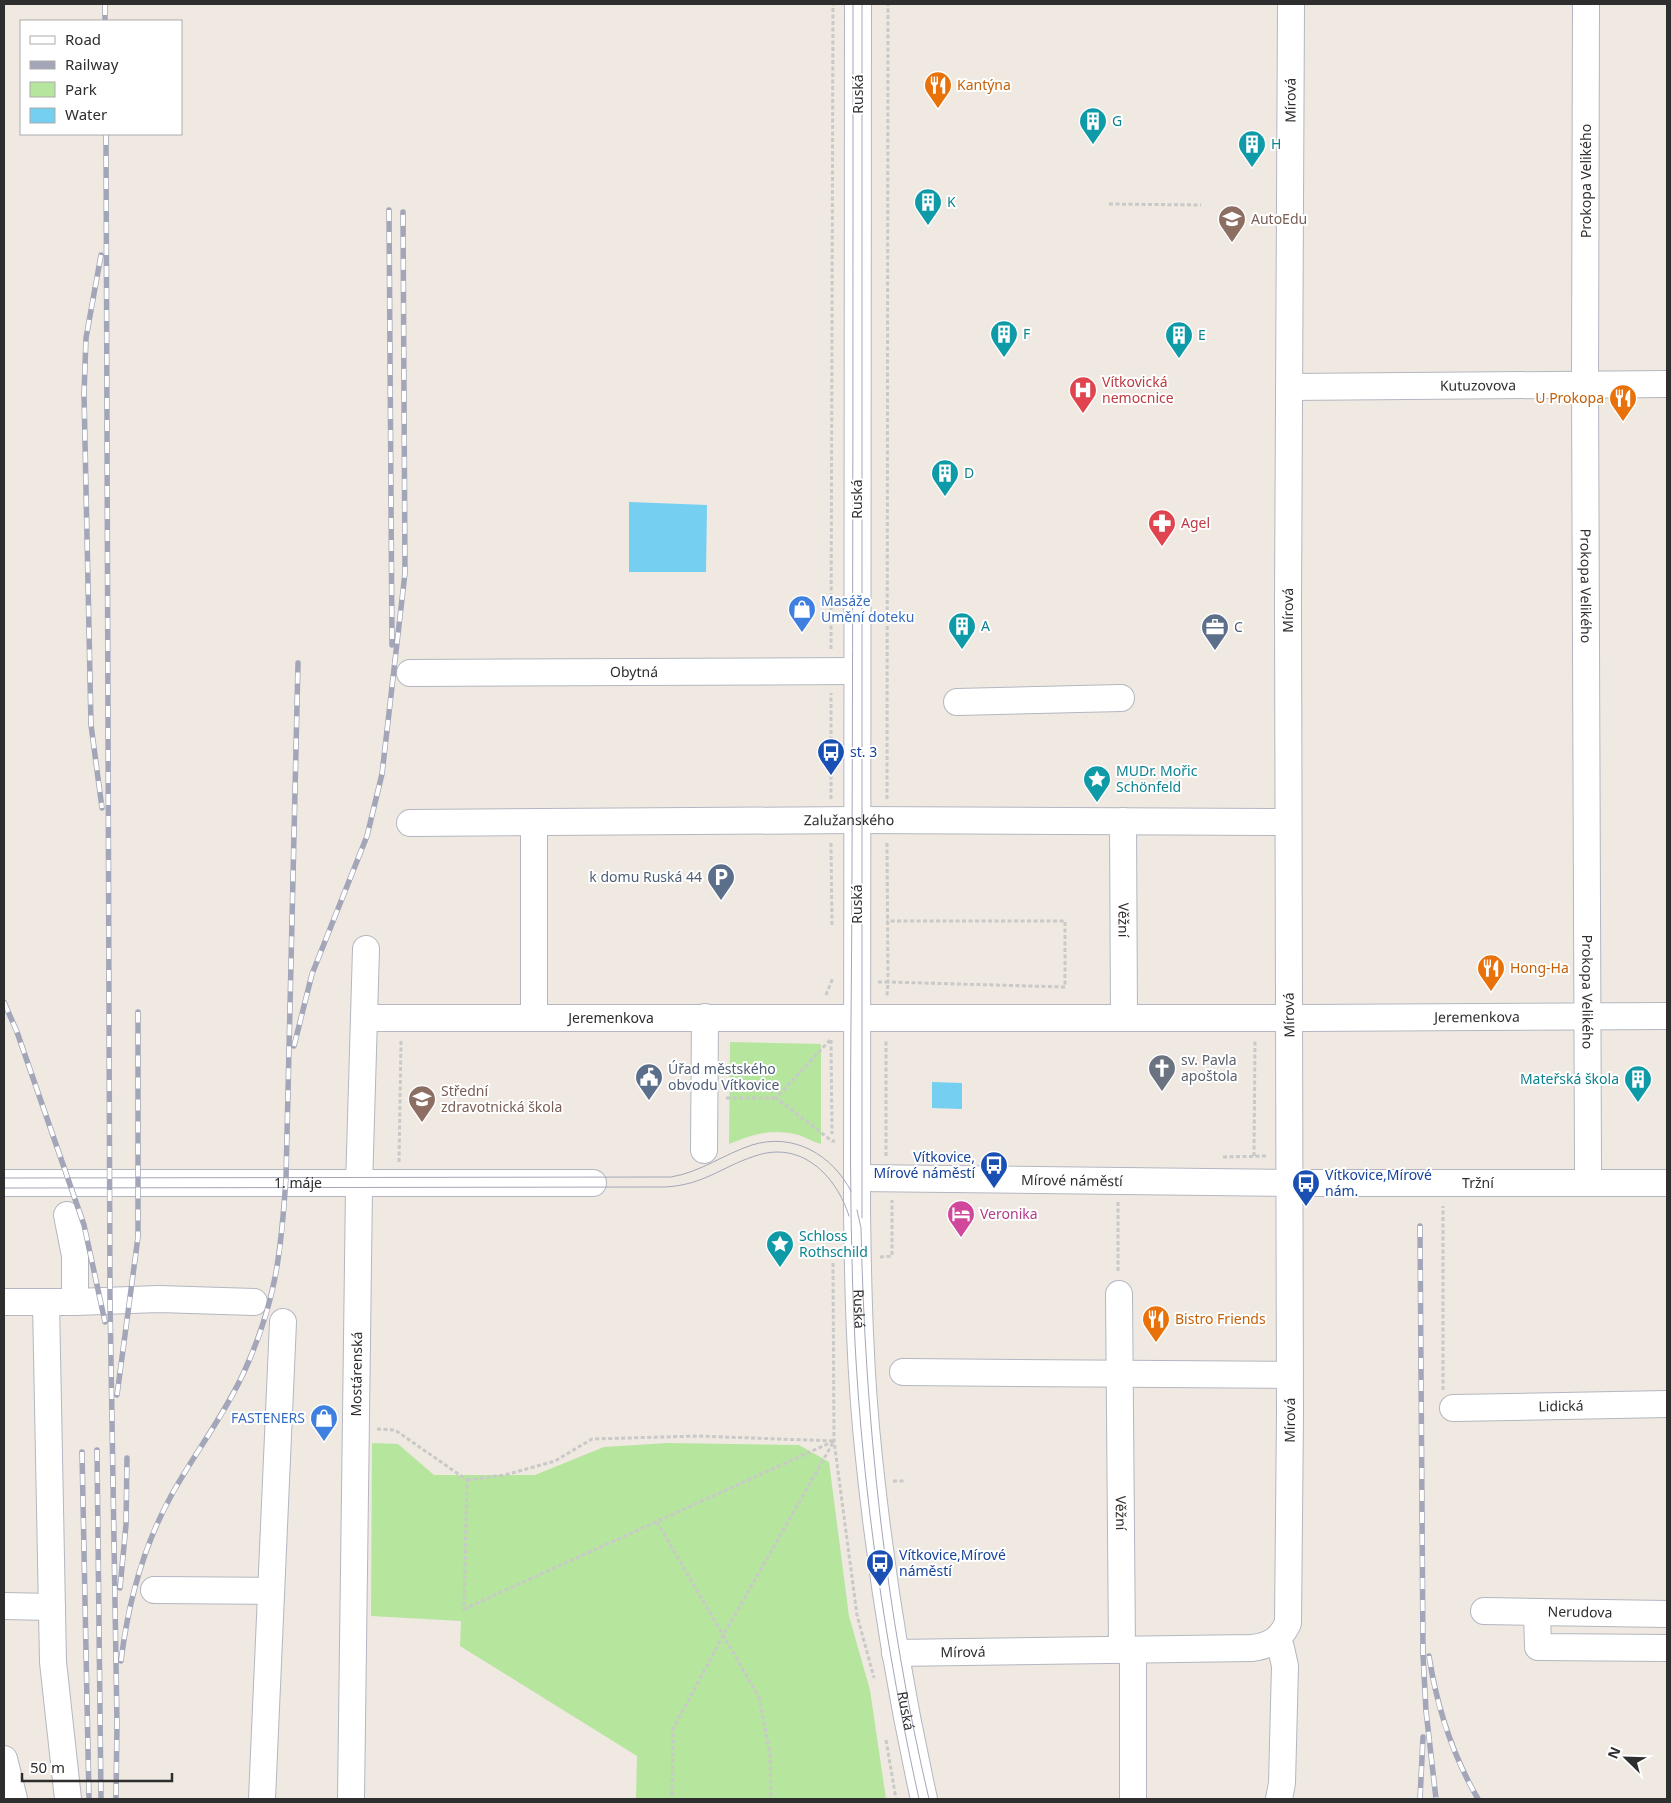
<svg xmlns="http://www.w3.org/2000/svg" width="1671" height="1803" font-family="'Noto Sans',sans-serif">
  <style>
    .green { fill: #b6e59e }
    .water { fill: #75cff0 }
    .lines { fill: none; stroke-linecap: round; stroke-linejoin: round }
    .minor-casing { stroke: #b4b7c1; stroke-width: 28 }
    .path { stroke: #c9c9c9; stroke-width: 3; stroke-dasharray: 4 2.5; stroke-linecap: butt }
    .minor { stroke: #fff; stroke-width: 26 }
    .tram { stroke: #a3a6b8; stroke-width: 1 }
    .rail-casing { stroke: #a3a6b8; stroke-width: 5.5 }
    .rail { stroke: #fff; stroke-width: 4; stroke-dasharray: 11; stroke-linecap: butt }
    .labels { text-anchor: middle; stroke-width: 4; stroke-linejoin: round; paint-order: stroke }
    .food-label { font-size: 14px; fill: #c56008; stroke: #fff; text-anchor: start }
    .street-label { font-size: 14px; fill: #2e2e2e; stroke: #fff }
    .culture-label { font-size: 14px; fill: #0d838f; stroke: #fff; text-anchor: start }
    .education-label { font-size: 14px; fill: #785e54; stroke: #fff; text-anchor: start }
    .health-label { font-size: 14px; fill: #be3a42; stroke: #fff; text-anchor: start }
    .shop-label { font-size: 14px; fill: #366cbe; stroke: #fff; text-anchor: start }
    .service-label { font-size: 14px; fill: #4e5e75; stroke: #fff; text-anchor: start }
    .transit-label { font-size: 14px; fill: #164399; stroke: #fff; text-anchor: start }
    .worship-label { font-size: 14px; fill: #5b616d; stroke: #fff; text-anchor: start }
    .hotel-label { font-size: 14px; fill: #b23c85; stroke: #fff; text-anchor: start }
  </style>
  <rect width="100%" height="100%" fill="#efe9e1"/>
  <path class="green" d="M 730,1042 L 821,1044 L 821,1144 C 814,1142 807,1138 799,1135 C 773,1128 753,1134 729,1144 Z
    M 372,1443 L 398,1444 L 434,1475 L 535,1475 L 604,1447 L 668,1443 L 799,1445 L 829,1462 L 849,1616 L 870,1690 L 886,1799 L 636,1799 L 637,1756 L 460,1646 L 461,1621 L 371,1616 Z"/>
  <path class="water" d="M 629,502 L 707,505 L 706,572 L 629,572 Z
    M 932,1082 L 962,1083 L 962,1109 L 932,1108 Z"/>
  <g class="lines">
    <g class="minor-casing">
      <g id="minor">
        <path id="s1" d="M 858,4 L 857,1208 C 858,1292 860,1375 869,1458 C 881,1573 899,1687 924,1799"/>
        <path id="s2" d="M 1586,4 L 1585,384 L 1588,1168"/>
        <path id="s3" d="M 1289,387 L 1667,384"/>
        <path id="s4" d="M 410,673 L 857,671"/>
        <path d="M 957,702 L 1121,698"/>
        <path id="s5" d="M 1123,821 L 1124,1018"/>
        <path d="M 534,822 L 534,1017"/>
        <path id="s6" d="M 410,823 L 857,820 L 1287,822"/>
        <path id="s7" d="M 365,1018 L 1304,1018 L 1667,1016"/>
        <path d="M 704,1150 L 705,1017"/>
        <path id="s8" d="M 857,1178 L 1289,1183 L 1667,1183"/>
        <path id="s9" d="M 4,1183 L 593,1183"/>
        <path id="s10" d="M 1119,1294 L 1122,1650"/>
        <path d="M 4,1302 L 75,1302 L 75,1256 L 67,1215"/>
        <path d="M 46,1302 L 53,1662 L 68,1799"/>
        <path d="M 75,1302 L 159,1299 L 254,1302"/>
        <path d="M 903,1372 L 1290,1375"/>
        <path id="s11" d="M 1453,1408 L 1667,1404"/>
        <path d="M 154,1590 L 271,1591"/>
        <path d="M 4,1606 L 52,1607"/>
        <path d="M 1484,1611 L 1537,1612"/>
        <path d="M 1667,1614 L 1537,1612 L 1538,1647 L 1667,1648"/>
        <path d="M 1276,1640 L 1281,1648 L 1285,1666 L 1282,1783 L 1279,1799"/>
        <path d="M 1133,1650 L 1133,1799"/>
        <path id="s12" d="M 895,1653 L 1252,1648 C 1270,1646 1281,1639 1288,1623 L 1290,1414 L 1288,603 L 1291,4"/>
        <path d="M 4,1759 L 14,1799"/>
        <path d="M 262,1799 L 283,1322"/>
        <path id="s13" d="M 351,1799 L 359,1187 L 366,949"/>
      </g>
    </g>
    <path class="path" d="M 1109,204 L 1201,205
      M 831,649 L 833,4
      M 831,799 L 831,693
      M 887,799 L 888,4
      M 831,843 L 832,926
      M 887,843 L 888,982 L 1065,987 L 1065,921 L 887,921
      M 878,982 L 888,982 L 887,996
      M 826,995 L 833,978
      M 830,1040 L 776,1098 L 832,1141 L 835,1141
      M 831,1040 L 832,1134
      M 726,1098 L 776,1098
      M 886,1156 L 886,1040
      M 1254,1156 L 1255,1039
      M 1223,1157 L 1266,1156
      M 399,1162 L 401,1041
      M 1118,1202 L 1118,1273
      M 880,1257 L 892,1256 L 892,1200
      M 833,1263 L 834,1441 L 857,1615 L 874,1678
      M 1443,1390 L 1443,1206
      M 377,1429 L 395,1430 L 467,1480 L 464,1609 L 834,1441 L 724,1634 L 673,1729 L 672,1799
      M 467,1480 L 505,1475 L 555,1461 L 592,1439 L 698,1436 L 834,1441
      M 893,1481 L 905,1481
      M 657,1522 L 759,1697 L 770,1754 L 771,1799
      M 886,1740 L 896,1799"/>
    <use href="#minor" class="minor"/>
    <path class="tram" d="M 853,4 C 853,290 853,577 852,863 C 852,1023 847,1183 855,1343 C 863,1496 886,1650 919,1799
      M 4,1178 L 671,1177 C 701,1172 724,1154 752,1145 C 794,1132 832,1155 851,1191
      M 4,1188 L 665,1187 C 704,1185 721,1167 755,1156 C 801,1140 836,1175 849,1216
      M 857,1210 L 861,1228 C 865,1419 885,1612 929,1799
      M 862,1218 L 862,4"/>
    <g class="rail-casing">
      <path id="rail" d="M 105,4 L 105,21
        M 106,134 L 110,1300 L 117,1723 L 116,1799
        M 389,210 L 392,645
        M 101,255 L 86,338 L 84,394 L 91,725 L 102,808
        M 4,1002 L 17,1032 L 84,1225 L 105,1322
        M 294,1046 L 312,974 L 367,836 L 382,774 L 405,573 L 403,212
        M 1420,1226 L 1423,1655 L 1426,1711 L 1436,1799
        M 117,1395 L 138,1237 L 138,1012
        M 97,1450 L 101,1799
        M 82,1452 L 89,1799
        M 120,1588 L 126,1525 L 127,1458
        M 1429,1656 C 1437,1708 1452,1754 1478,1799
        M 121,1661 C 128,1603 143,1547 171,1496 C 194,1454 224,1416 244,1372 C 276,1302 281,1253 286,1178 L 298,663
        M 1420,1799 L 1423,1737"/>
    </g>
    <use href="#rail" class="rail"/>
  </g>
  <defs>
    <g id="restaurant-pin" transform="scale(1.4375)"><path d="M0 17L-7.5 6A9.5 9.5 0 1 1 7.5 6Z" fill="#e8710a" stroke="#fff"/><path d="M-5-6h1v4h1v-4h1v4h1v-4h1v5L-1.5 .5V6h-2V.5L-5-1ZM5-6V6H3V1.5H1.5Q1.5-4 5-6Z" fill="#fff"/></g>
    <g id="building-pin" transform="scale(1.4375)"><path d="M0 17L-7.5 6A9.5 9.5 0 1 1 7.5 6Z" fill="#0f9aa8" stroke="#fff"/><path d="M-4-6H4V6H1V3H-1V6H-4ZM-2.5-4.3h1.7v1.8h-1.7ZM.8-4.3h1.7v1.8H.8ZM-2.5-1h1.7V.8h-1.7ZM.8-1h1.7V.8H.8Z" fill="#fff"/></g>
    <g id="school-pin" transform="scale(1.4375)"><path d="M0 17L-7.5 6A9.5 9.5 0 1 1 7.5 6Z" fill="#8d6e63" stroke="#fff"/><path d="M0-5L7-2L0 1L-7-2ZM-4 1L0 2.5L4 1V4Q0 6-4 4Z" fill="#fff"/></g>
    <g id="hospital-pin" transform="scale(1.4375)"><path d="M0 17L-7.5 6A9.5 9.5 0 1 1 7.5 6Z" fill="#e0444e" stroke="#fff"/><path d="M-5-5h3v3.5h4V-5h3V5h-3V1.5h-4V5h-3Z" fill="#fff"/></g>
    <g id="pharmacy-pin" transform="scale(1.4375)"><path d="M0 17L-7.5 6A9.5 9.5 0 1 1 7.5 6Z" fill="#e0444e" stroke="#fff"/><path d="M-2-6h4v4h4v4h-4v4h-4v-4h-4v-4h4Z" fill="#fff"/></g>
    <g id="shop-pin" transform="scale(1.4375)"><path d="M0 17L-7.5 6A9.5 9.5 0 1 1 7.5 6Z" fill="#3f7fe0" stroke="#fff"/><path d="M-5-2.5h2.3a2.7 3.5 0 0 1 5.4 0H5L5.5 6h-11ZM-1.5-2.5h3a1.5 2.3 0 0 0-3 0Z" fill="#fff"/></g>
    <g id="office-pin" transform="scale(1.4375)"><path d="M0 17L-7.5 6A9.5 9.5 0 1 1 7.5 6Z" fill="#5c6f8a" stroke="#fff"/><path d="M-6-3h4V-5.5h4V-3h4V5H-6ZM-1-4.5V-3h2v-1.5ZM-6 0V1H6V0Z" fill="#fff"/></g>
    <g id="bus-pin" transform="scale(1.4375)"><path d="M0 17L-7.5 6A9.5 9.5 0 1 1 7.5 6Z" fill="#1a4fb4" stroke="#fff"/><path d="M-5-6H5V4H4V6H2V4H-2V6H-4V4H-5ZM-3.5-4V0h7V-4ZM-3.5 1.2v1.5H-2V1.2ZM2 1.2v1.5H3.5V1.2Z" fill="#fff"/></g>
    <g id="sight-pin" transform="scale(1.4375)"><path d="M0 17L-7.5 6A9.5 9.5 0 1 1 7.5 6Z" fill="#0f9aa8" stroke="#fff"/><path d="M0-6L1.8-2.2L6-1.7L2.9 1.2L3.7 5.4L0 3.3L-3.7 5.4L-2.9 1.2L-6-1.7L-1.8-2.2Z" fill="#fff"/></g>
    <g id="parking-pin" transform="scale(1.4375)"><path d="M0 17L-7.5 6A9.5 9.5 0 1 1 7.5 6Z" fill="#5c6f8a" stroke="#fff"/><path d="M-3.5-5.5H1a3.5 3.5 0 0 1 0 7H-1V5.5H-3.5ZM-1-3.4V-.6H.8a1.4 1.4 0 0 0 0-2.8Z" fill="#fff"/></g>
    <g id="church-pin" transform="scale(1.4375)"><path d="M0 17L-7.5 6A9.5 9.5 0 1 1 7.5 6Z" fill="#6b7280" stroke="#fff"/><path d="M-1.2-6h2.4v3.5h3.3v2.4h-3.3V6h-2.4V-.1h-3.3v-2.4h3.3Z" fill="#fff"/></g>
    <g id="civic-pin" transform="scale(1.4375)"><path d="M0 17L-7.5 6A9.5 9.5 0 1 1 7.5 6Z" fill="#5c6f8a" stroke="#fff"/><path d="M-.6-6.5H3V-4.5H.6V-3L4-1V1h2V6H-6V1h2V-1L-.6-3ZM-1.2 2.5V6h2.4V2.5Z" fill="#fff"/></g>
    <g id="university-pin" transform="scale(1.4375)"><path d="M0 17L-7.5 6A9.5 9.5 0 1 1 7.5 6Z" fill="#8d6e63" stroke="#fff"/><path d="M0-5L7-2L0 1L-7-2ZM-4 1L0 2.5L4 1V4Q0 6-4 4Z" fill="#fff"/></g>
    <g id="hotel-pin" transform="scale(1.4375)"><path d="M0 17L-7.5 6A9.5 9.5 0 1 1 7.5 6Z" fill="#d1479c" stroke="#fff"/><path d="M-6-4.5h1.5V1H6V5H4.5V3h-9V5H-6ZM-4 0a1.8 1.8 0 1 1 3.6 0ZM.5 0V-2.5h3Q6-2.5 6 0Z" fill="#fff"/></g>
  </defs>
  <g fill-rule="evenodd">
    <use href="#restaurant-pin" x="938" y="85"/>
    <use href="#building-pin" x="1093" y="121"/>
    <use href="#building-pin" x="1252" y="144"/>
    <use href="#building-pin" x="928" y="202"/>
    <use href="#school-pin" x="1232" y="219"/>
    <use href="#building-pin" x="1004" y="334"/>
    <use href="#building-pin" x="1179" y="335"/>
    <use href="#hospital-pin" x="1083" y="390"/>
    <use href="#restaurant-pin" x="1623" y="398"/>
    <use href="#building-pin" x="945" y="473"/>
    <use href="#pharmacy-pin" x="1162" y="523"/>
    <use href="#shop-pin" x="802" y="609"/>
    <use href="#building-pin" x="962" y="626"/>
    <use href="#office-pin" x="1215" y="627"/>
    <use href="#bus-pin" x="831" y="752"/>
    <use href="#sight-pin" x="1097" y="779"/>
    <use href="#parking-pin" x="721" y="877"/>
    <use href="#restaurant-pin" x="1491" y="968"/>
    <use href="#church-pin" x="1162" y="1068"/>
    <use href="#civic-pin" x="649" y="1077"/>
    <use href="#building-pin" x="1638" y="1079"/>
    <use href="#university-pin" x="422" y="1099"/>
    <use href="#bus-pin" x="994" y="1165"/>
    <use href="#bus-pin" x="1306" y="1183"/>
    <use href="#hotel-pin" x="961" y="1214"/>
    <use href="#sight-pin" x="780" y="1244"/>
    <use href="#restaurant-pin" x="1156" y="1319"/>
    <use href="#shop-pin" x="324" y="1418"/>
    <use href="#bus-pin" x="880" y="1563"/>
  </g>
  <g class="labels">
    <g class="food-label">
      <text x="957" y="90">Kantýna</text>
      <text x="1604" y="403" text-anchor="end">U Prokopa</text>
      <text x="1510" y="973">Hong-Ha</text>
      <text x="1175" y="1324">Bistro Friends</text>
    </g>
    <g class="street-label">
      <text transform="translate(858 94) rotate(-90)" y="5">Ruská</text>
      <text dy="5" stroke="none"><textPath href="#s12" startOffset="1926">Mírová</textPath></text>
      <text transform="translate(1586 181) rotate(-90)" y="5">Prokopa Velikého</text>
      <text dy="5" stroke="none"><textPath href="#s3" startOffset="189">Kutuzovova</textPath></text>
      <text transform="translate(857 499) rotate(-90)" y="5">Ruská</text>
      <text dy="5" stroke="none"><textPath href="#s2" startOffset="582">Prokopa Velikého</textPath></text>
      <text dy="5" stroke="none"><textPath href="#s12" startOffset="1416">Mírová</textPath></text>
      <text dy="5" stroke="none"><textPath href="#s4" startOffset="224">Obytná</textPath></text>
      <text dy="5" stroke="none"><textPath href="#s6" startOffset="439">Zalužanského</textPath></text>
      <text transform="translate(857 904) rotate(-90)" y="5">Ruská</text>
      <text dy="5" stroke="none"><textPath href="#s5" startOffset="99">Věžní</textPath></text>
      <text dy="5" stroke="none"><textPath href="#s2" startOffset="988">Prokopa Velikého</textPath></text>
      <text transform="translate(1289 1015) rotate(-91)" y="5">Mírová</text>
      <text dy="5" stroke="none"><textPath href="#s7" startOffset="246">Jeremenkova</textPath></text>
      <text dy="5" stroke="none"><textPath href="#s7" startOffset="1112">Jeremenkova</textPath></text>
      <text dy="5" stroke="none"><textPath href="#s8" startOffset="215">Mírové náměstí</textPath></text>
      <text dy="5" stroke="none"><textPath href="#s8" startOffset="621">Tržní</textPath></text>
      <text dy="5" stroke="none"><textPath href="#s9" startOffset="294">1. máje</textPath></text>
      <text dy="5" stroke="none"><textPath href="#s1" startOffset="1305">Ruská</textPath></text>
      <text dy="5" stroke="none"><textPath href="#s13" startOffset="425">Mostárenská</textPath></text>
      <text dy="5" stroke="none"><textPath href="#s11" startOffset="108">Lidická</textPath></text>
      <text dy="5" stroke="none"><textPath href="#s12" startOffset="606">Mírová</textPath></text>
      <text dy="5" stroke="none"><textPath href="#s10" startOffset="219">Věžní</textPath></text>
      <text transform="translate(1580 1612) rotate(1)" y="5">Nerudova</text>
      <text dy="5" stroke="none"><textPath href="#s12" startOffset="68">Mírová</textPath></text>
      <text dy="5" stroke="none"><textPath href="#s1" startOffset="1710">Ruská</textPath></text>
    </g>
    <g class="culture-label">
      <text x="1112" y="126">G</text>
      <text x="1271" y="149">H</text>
      <text x="947" y="207">K</text>
      <text x="1023" y="339">F</text>
      <text x="1198" y="340">E</text>
      <text x="964" y="478">D</text>
      <text x="981" y="631">A</text>
      <text x="1116" y="776">MUDr. Mořic<tspan x="1116" dy="16">Schönfeld</tspan></text>
      <text x="1619" y="1084" text-anchor="end">Mateřská škola</text>
      <text x="799" y="1241">Schloss<tspan x="799" dy="16">Rothschild</tspan></text>
    </g>
    <g class="education-label">
      <text x="1251" y="224">AutoEdu</text>
      <text x="441" y="1096">Střední<tspan x="441" dy="16">zdravotnická škola</tspan></text>
    </g>
    <g class="health-label">
      <text x="1102" y="387">Vítkovická<tspan x="1102" dy="16">nemocnice</tspan></text>
      <text x="1181" y="528">Agel</text>
    </g>
    <g class="shop-label">
      <text x="821" y="606">Masáže<tspan x="821" dy="16">Umění doteku</tspan></text>
      <text x="305" y="1423" text-anchor="end">FASTENERS</text>
    </g>
    <g class="service-label">
      <text x="1234" y="632">C</text>
      <text x="702" y="882" text-anchor="end">k domu Ruská 44</text>
      <text x="668" y="1074">Úřad městského<tspan x="668" dy="16">obvodu Vítkovice</tspan></text>
    </g>
    <g class="transit-label">
      <text x="850" y="757">st. 3</text>
      <text x="975" y="1162" text-anchor="end">Vítkovice,<tspan x="975" dy="16">Mírové náměstí</tspan></text>
      <text x="1325" y="1180">Vítkovice,Mírové<tspan x="1325" dy="16">nám.</tspan></text>
      <text x="899" y="1560">Vítkovice,Mírové<tspan x="899" dy="16">náměstí</tspan></text>
    </g>
    <g class="worship-label">
      <text x="1181" y="1065">sv. Pavla<tspan x="1181" dy="16">apoštola</tspan></text>
    </g>
    <g class="hotel-label">
      <text x="980" y="1219">Veronika</text>
    </g>
  </g>
  <rect width="1671" height="1803" fill="none" stroke="#2e2e2e" stroke-width="10"/>
  <rect x="20" y="20" width="162" height="115" fill="#ffffff" stroke="#ababab"/>
  <rect x="30" y="36" width="25" height="8" fill="#ffffff" stroke="#ababab"/>
  <text x="65" y="45" font-size="15" fill="#2e2e2e">Road</text>
  <rect x="30" y="61" width="25" height="8" fill="#a3a6b8" stroke="#ababab"/>
  <text x="65" y="70" font-size="15" fill="#2e2e2e">Railway</text>
  <rect x="30" y="82" width="25" height="15" fill="#b6e59e" stroke="#ababab"/>
  <text x="65" y="95" font-size="15" fill="#2e2e2e">Park</text>
  <rect x="30" y="108" width="25" height="15" fill="#75cff0" stroke="#ababab"/>
  <text x="65" y="120" font-size="15" fill="#2e2e2e">Water</text>
  <g transform="translate(1626 1758) rotate(293)" stroke="#ffffff" stroke-width="4" paint-order="stroke">
  <path d="M0-4L9 19L0 12L-9 19Z" fill="#2e2e2e"/>
  <text y="-8" font-size="14" font-weight="bold" text-anchor="middle" fill="#2e2e2e">N</text>
  </g>
  <path d="M22 1773v8h150v-8" fill="none" stroke="#2e2e2e" stroke-width="2.5"/>
  <text x="30" y="1773" font-size="15" fill="#2e2e2e" stroke="#ffffff" stroke-width="4" paint-order="stroke">50 m</text>
</svg>
